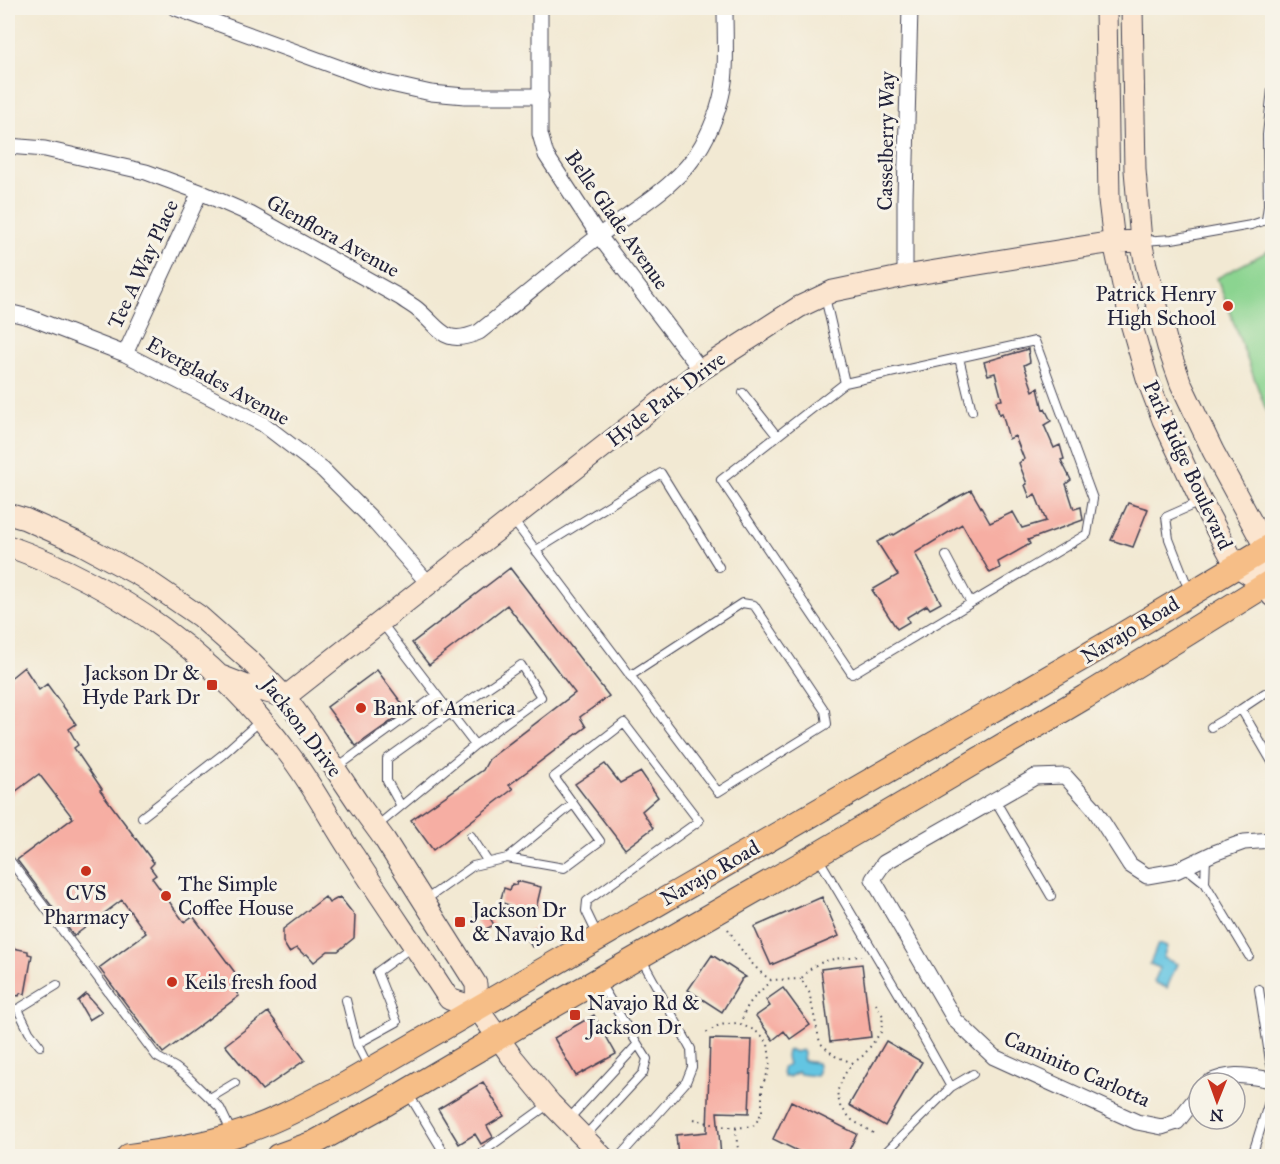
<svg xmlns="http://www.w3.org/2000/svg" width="1280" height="1164" font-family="'IM FELL Great Primer',serif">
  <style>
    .green { fill: #8bd490; stroke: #567b66; stroke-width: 1.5 }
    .water { fill: #64c5e2; stroke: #43748e; stroke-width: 1.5 }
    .building { fill: #f6aea3 }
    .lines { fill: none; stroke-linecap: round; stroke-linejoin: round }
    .lane-casing { stroke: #414052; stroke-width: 10 }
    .street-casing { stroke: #414052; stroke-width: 17 }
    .secondary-casing { stroke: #414052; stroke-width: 23 }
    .primary-casing { stroke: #414052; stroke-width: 26 }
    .path { stroke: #414052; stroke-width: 2; stroke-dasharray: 1.5 4.5; stroke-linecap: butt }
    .lane { stroke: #fff; stroke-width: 8 }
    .street { stroke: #fff; stroke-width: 15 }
    .secondary { stroke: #fbe5cf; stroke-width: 21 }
    .primary { stroke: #f6be87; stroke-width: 24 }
    .poi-dot { fill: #c8321e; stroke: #f7f3e8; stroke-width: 2 }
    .labels { text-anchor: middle; stroke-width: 6; stroke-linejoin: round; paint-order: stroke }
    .street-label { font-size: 21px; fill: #22223b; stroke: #f7f3e8 }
    .poi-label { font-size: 21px; fill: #22223b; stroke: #f7f3e8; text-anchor: start }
  </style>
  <rect width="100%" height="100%" fill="#f7f3e8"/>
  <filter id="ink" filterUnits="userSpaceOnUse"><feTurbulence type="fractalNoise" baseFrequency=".0167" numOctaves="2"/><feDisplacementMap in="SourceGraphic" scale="12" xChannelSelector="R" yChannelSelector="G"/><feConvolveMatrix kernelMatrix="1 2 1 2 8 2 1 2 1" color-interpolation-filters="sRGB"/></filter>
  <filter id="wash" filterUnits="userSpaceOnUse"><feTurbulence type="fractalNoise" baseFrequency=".008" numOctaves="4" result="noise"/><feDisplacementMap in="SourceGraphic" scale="24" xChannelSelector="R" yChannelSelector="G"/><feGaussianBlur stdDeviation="1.35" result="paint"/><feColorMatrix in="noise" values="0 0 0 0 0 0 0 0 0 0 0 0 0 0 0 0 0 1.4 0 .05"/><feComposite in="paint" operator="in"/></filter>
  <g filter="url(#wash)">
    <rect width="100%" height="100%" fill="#f2e9d3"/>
    <path class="green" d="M 1272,249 L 1272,426 L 1217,278 Z"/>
    <path class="water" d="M 1158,944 L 1167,947 L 1163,958 L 1177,964 L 1167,988 L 1154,982 L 1160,968 L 1150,964 Z
      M 790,1050 L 795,1052 L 802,1050 L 804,1053 L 803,1061 L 817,1063 C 819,1068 819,1071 816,1076 L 800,1074 L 798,1072 L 789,1077 L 784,1077 L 782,1073 L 782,1068 L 788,1064 L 786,1057 L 787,1051 Z"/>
    <g id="blocks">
      <path class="building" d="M 1028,349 L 1030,362 L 1024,365 L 1033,391 L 1038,388 L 1043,410 L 1045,409 L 1051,421 L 1044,425 L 1054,448 L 1060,445 L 1064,459 L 1061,460 L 1071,480 L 1066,484 L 1074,509 L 1081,507 L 1083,520 L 1028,540 L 1030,544 L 998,562 L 1000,568 L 990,573 L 962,524 L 915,553 L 941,603 L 930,609 L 927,605 L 907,617 L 909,622 L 897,629 L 872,590 L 898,575 L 877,542 L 893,534 L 894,535 L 950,501 L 971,490 L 990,523 L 1013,512 L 1022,528 L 1046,521 L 1035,494 L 1030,498 L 1025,485 L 1027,484 L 1019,463 L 1024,459 L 1015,436 L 1009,439 L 1002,413 L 999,414 L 996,401 L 1002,400 L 995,373 L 988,375 L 984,362 Z
        M 1128,503 L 1148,509 L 1133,547 L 1111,540 Z
        M 510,568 L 609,696 L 580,717 L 586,727 L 509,785 L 513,789 L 433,850 L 411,820 L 483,770 L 489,759 L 575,693 L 507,605 L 429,665 L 412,643 Z
        M 24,667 L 39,690 L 47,684 L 76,724 L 69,729 L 78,745 L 74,748 L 102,789 L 100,790 L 154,863 L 150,867 L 156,875 L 152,878 L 184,922 L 193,916 L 239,978 L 231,985 L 239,996 L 163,1053 L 99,968 L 146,933 L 122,900 L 74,936 L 17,860 L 73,818 L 39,774 L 8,797 L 8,680 Z
        M 377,670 L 407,710 L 356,746 L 327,707 Z
        M 605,764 L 620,783 L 641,772 L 658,797 L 642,811 L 653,828 L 625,849 L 575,784 Z
        M 517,881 L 541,887 L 535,913 L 510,907 L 509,905 L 500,902 L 504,888 L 510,890 L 512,884 L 516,885 Z
        M 325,897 L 329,903 L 340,897 L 355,916 L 354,938 L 338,951 L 328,951 L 314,962 L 307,954 L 304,955 L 297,948 L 289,952 L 283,942 L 283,929 Z
        M 822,897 L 839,936 L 771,965 L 754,927 Z
        M 486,911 L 494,925 L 482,931 L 474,918 Z
        M 537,927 L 543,940 L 532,947 L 524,934 Z
        M 8,947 L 28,951 L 28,954 L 32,955 L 25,994 L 20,993 L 19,996 L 8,994 Z
        M 712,955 L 746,977 L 741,979 L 741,981 L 722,1012 L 688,990 Z
        M 862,964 L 871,1037 L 830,1042 L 821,969 Z
        M 783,988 L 810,1025 L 790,1039 L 784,1031 L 773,1040 L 756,1016 L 770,1006 L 766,1000 Z
        M 86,994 L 102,1012 L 89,1020 L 78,1001 Z
        M 268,1012 L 305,1060 L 262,1090 L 225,1045 Z
        M 594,1015 L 616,1054 L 576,1076 L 554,1038 Z
        M 710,1039 L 752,1040 L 749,1113 L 717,1112 L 721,1156 L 678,1156 L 676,1135 L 707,1132 Z
        M 886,1041 L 922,1062 L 885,1126 L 849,1105 Z
        M 483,1082 L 504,1116 L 487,1126 L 493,1137 L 492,1138 L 481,1144 L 475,1134 L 459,1144 L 438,1109 Z
        M 791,1101 L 857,1134 L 846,1156 L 808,1156 L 773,1139 Z"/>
    </g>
  </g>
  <g filter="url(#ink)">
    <use href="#blocks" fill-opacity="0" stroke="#414052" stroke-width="1.5"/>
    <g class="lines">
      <g class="lane-casing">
        <path id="lane" d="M 1143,241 L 1172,239 L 1251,225 L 1266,220 L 1268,206 L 1267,135 L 1272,89
          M 825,297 L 845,383 L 721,480 L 852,674 L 1087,534 L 1093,499 L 1035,341 L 845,383
          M 959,358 L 972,411
          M 743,393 L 777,436
          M 513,520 L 718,792 L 827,724 L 825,711 L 754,605 L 742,603 L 630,676
          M 535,551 L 661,473 L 719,567
          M 946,556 L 971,603
          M 1189,590 L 1169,539 L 1166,517 L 1200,502
          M 381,622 L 475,745 L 541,697 L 521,665 L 451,713 L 387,759 L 387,781 L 401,806
          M 1265,693 L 1241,709 L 1272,762
          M 1211,727 L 1241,709
          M 336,768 L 437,695
          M 995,800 L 1051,896
          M 142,817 L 222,755 L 261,720
          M 377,826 L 475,745
          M 471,836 L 488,862
          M 8,858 L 157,1057 L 175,1067 L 189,1078 L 220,1108 L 232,1133
          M 507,858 L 573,804
          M 819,859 L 900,996 L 951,1087 L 882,1156
          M 1185,867 L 1205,883 L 1206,857
          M 1205,883 L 1249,956
          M 424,901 L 473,866 L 507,858 L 564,868 L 600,841 L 554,777 L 624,723 L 699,821 L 587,901 L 586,911 L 598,936
          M 1259,989 L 1270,1061 L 1272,1068
          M 346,1000 L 357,1044
          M 8,1008 L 18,1009 L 57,985
          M 18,1009 L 29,1032 L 40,1046
          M 368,1066 L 357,1044 L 397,1022 L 377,972 L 413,946
          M 951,1087 L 973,1074
          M 408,1093 L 446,1156
          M 210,1098 L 235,1083
          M 567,1121 L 637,1045
          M 584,1137 L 643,1073 L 647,1059 L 599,982
          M 477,1156 L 549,1104
          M 620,1156 L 686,1082 L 692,1067 L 691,1049 L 642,960
          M 1252,1156 L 1272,1092"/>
      </g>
      <g class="street-casing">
        <path id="street" d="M 176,8 L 373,80 L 431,93 L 465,96 L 541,96
          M 540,8 L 540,134 L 546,155 L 599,236 L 701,370
          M 8,146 L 45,149 L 146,172 L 200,192 L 250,214 L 401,298 C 406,302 412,305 417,309 C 441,329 444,347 479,332 C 520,300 559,266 600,235 C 636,208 680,185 702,145 C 714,124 724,96 725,71 C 726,50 725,29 725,8
          M 905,276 L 905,197 L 910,8
          M 8,312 L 29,317 L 125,354 L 263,424 L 323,470 L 370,517 L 429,584
          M 125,354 L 200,192
          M 1208,1083 C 1233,1071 1247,1076 1272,1080
          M 1199,1094 L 1177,1122 L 1162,1127 L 1137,1122 L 994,1057 L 955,1020 L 873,879 L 884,863 L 1035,777 L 1065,776 L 1093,807 L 1130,865 L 1147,876 L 1176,871 L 1214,853 L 1244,842 L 1272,840"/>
      </g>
      <g class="secondary-casing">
        <path id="secondary" d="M 1106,8 L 1109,200 L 1114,242 L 1131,323 L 1147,378 L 1163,420 L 1201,501 L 1236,566 L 1266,585 L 1272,596
          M 1132,8 L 1135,170 L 1141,241 L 1146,265 L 1168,347 L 1181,384 L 1213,451 L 1266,549 L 1266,585
          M 8,514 L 25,519 L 81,544 L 142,577 L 199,616 L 251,662 L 285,697 L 305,724 L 358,803 L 385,840 L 476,984 L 477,1008 L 512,1057 L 550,1103 L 602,1156
          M 8,546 C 120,586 217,657 288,753 C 313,785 331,822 354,856 C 385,904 418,951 449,999 L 477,1008
          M 221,676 L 252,688 L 285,697 L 701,370 L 799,307 L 833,291 L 905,276 L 1094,245 L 1114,242 L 1141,241"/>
      </g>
      <g class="primary-casing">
        <path id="primary" d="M 129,1156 C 164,1151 199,1146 234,1135 C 273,1123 311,1102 348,1083 L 1117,638 L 1272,545
          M 278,1156 L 314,1143 L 387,1103 L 530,1019 L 817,855 L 1085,697 L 1272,581"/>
      </g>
      <path class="path" d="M 728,929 C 740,948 752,968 771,980
        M 741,1025 C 745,1002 757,996 771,980 L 801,979
        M 853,1063 L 835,1056 L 820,1043 L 809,992 L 801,979 C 815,958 839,958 862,956
        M 694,1119 C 715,1125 733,1131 755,1125 L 762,1112 L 762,1086 L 768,1072 L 770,1060 L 768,1044 L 762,1036 L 754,1030 L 737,1023 L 719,1025 L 704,1034
        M 736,1128 L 737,1144 L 740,1156
        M 873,1133 L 852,1120 L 840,1106 L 837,1092 L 844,1075 L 853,1063 L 864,1055 L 881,1032 L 883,1016 L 876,1004
        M 756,1156 C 765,1154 774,1152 783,1156"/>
      <use href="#lane" class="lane"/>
      <use href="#street" class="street"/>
      <use href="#secondary" class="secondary"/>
      <use href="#primary" class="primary"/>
    </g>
  </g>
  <g class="poi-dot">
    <circle cx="1228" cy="306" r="6"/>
    <rect x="206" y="679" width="12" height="12" rx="3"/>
    <circle cx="361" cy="708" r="6"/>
    <circle cx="86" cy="871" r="6"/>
    <circle cx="166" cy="896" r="6"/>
    <rect x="454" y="916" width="12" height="12" rx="3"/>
    <circle cx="172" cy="982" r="6"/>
    <rect x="569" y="1009" width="12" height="12" rx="3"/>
  </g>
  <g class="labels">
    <g class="street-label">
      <text transform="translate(886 141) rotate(-89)" y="7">Casselberry Way</text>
      <text transform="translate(617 220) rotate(55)" y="7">Belle Glade Avenue</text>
      <text transform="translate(333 236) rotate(29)" y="7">Glenflora Avenue</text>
      <text transform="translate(143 264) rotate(-65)" y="7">Tee A Way Place</text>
      <text transform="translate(218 381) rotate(29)" y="7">Everglades Avenue</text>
      <text transform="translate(666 399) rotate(-37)" y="7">Hyde Park Drive</text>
      <text transform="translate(1188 465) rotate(65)" y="7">Park Ridge Boulevard</text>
      <text transform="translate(1130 630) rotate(-31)" y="7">Navajo Road</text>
      <text transform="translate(302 727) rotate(53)" y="7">Jackson Drive</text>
      <text transform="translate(710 873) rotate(-30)" y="7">Navajo Road</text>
      <text transform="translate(1077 1069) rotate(24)" y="7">Caminito Carlotta</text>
    </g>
    <g class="poi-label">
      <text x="1216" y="301" text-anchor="end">Patrick Henry<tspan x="1216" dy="24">High School</tspan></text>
      <text x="200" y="680" text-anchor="end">Jackson Dr &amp;<tspan x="200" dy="24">Hyde Park Dr</tspan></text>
      <text x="373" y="715">Bank of America</text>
      <text x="178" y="891">The Simple<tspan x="178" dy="24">Coffee House</tspan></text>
      <text x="86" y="900" text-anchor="middle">CVS<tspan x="86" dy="24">Pharmacy</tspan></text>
      <text x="472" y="917">Jackson Dr<tspan x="472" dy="24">&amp; Navajo Rd</tspan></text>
      <text x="184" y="989">Keils fresh food</text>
      <text x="587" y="1010">Navajo Rd &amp;<tspan x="587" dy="24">Jackson Dr</tspan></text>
    </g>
  </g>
  <rect width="1280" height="1164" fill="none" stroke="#f7f3e8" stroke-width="30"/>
  <g transform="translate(1217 1101) rotate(181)"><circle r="28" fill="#f7f3e8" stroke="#a29fa3" stroke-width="1.5"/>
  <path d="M0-4.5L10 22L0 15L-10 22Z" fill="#c8321e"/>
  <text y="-9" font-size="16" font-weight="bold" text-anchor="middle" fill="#22223b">N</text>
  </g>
</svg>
